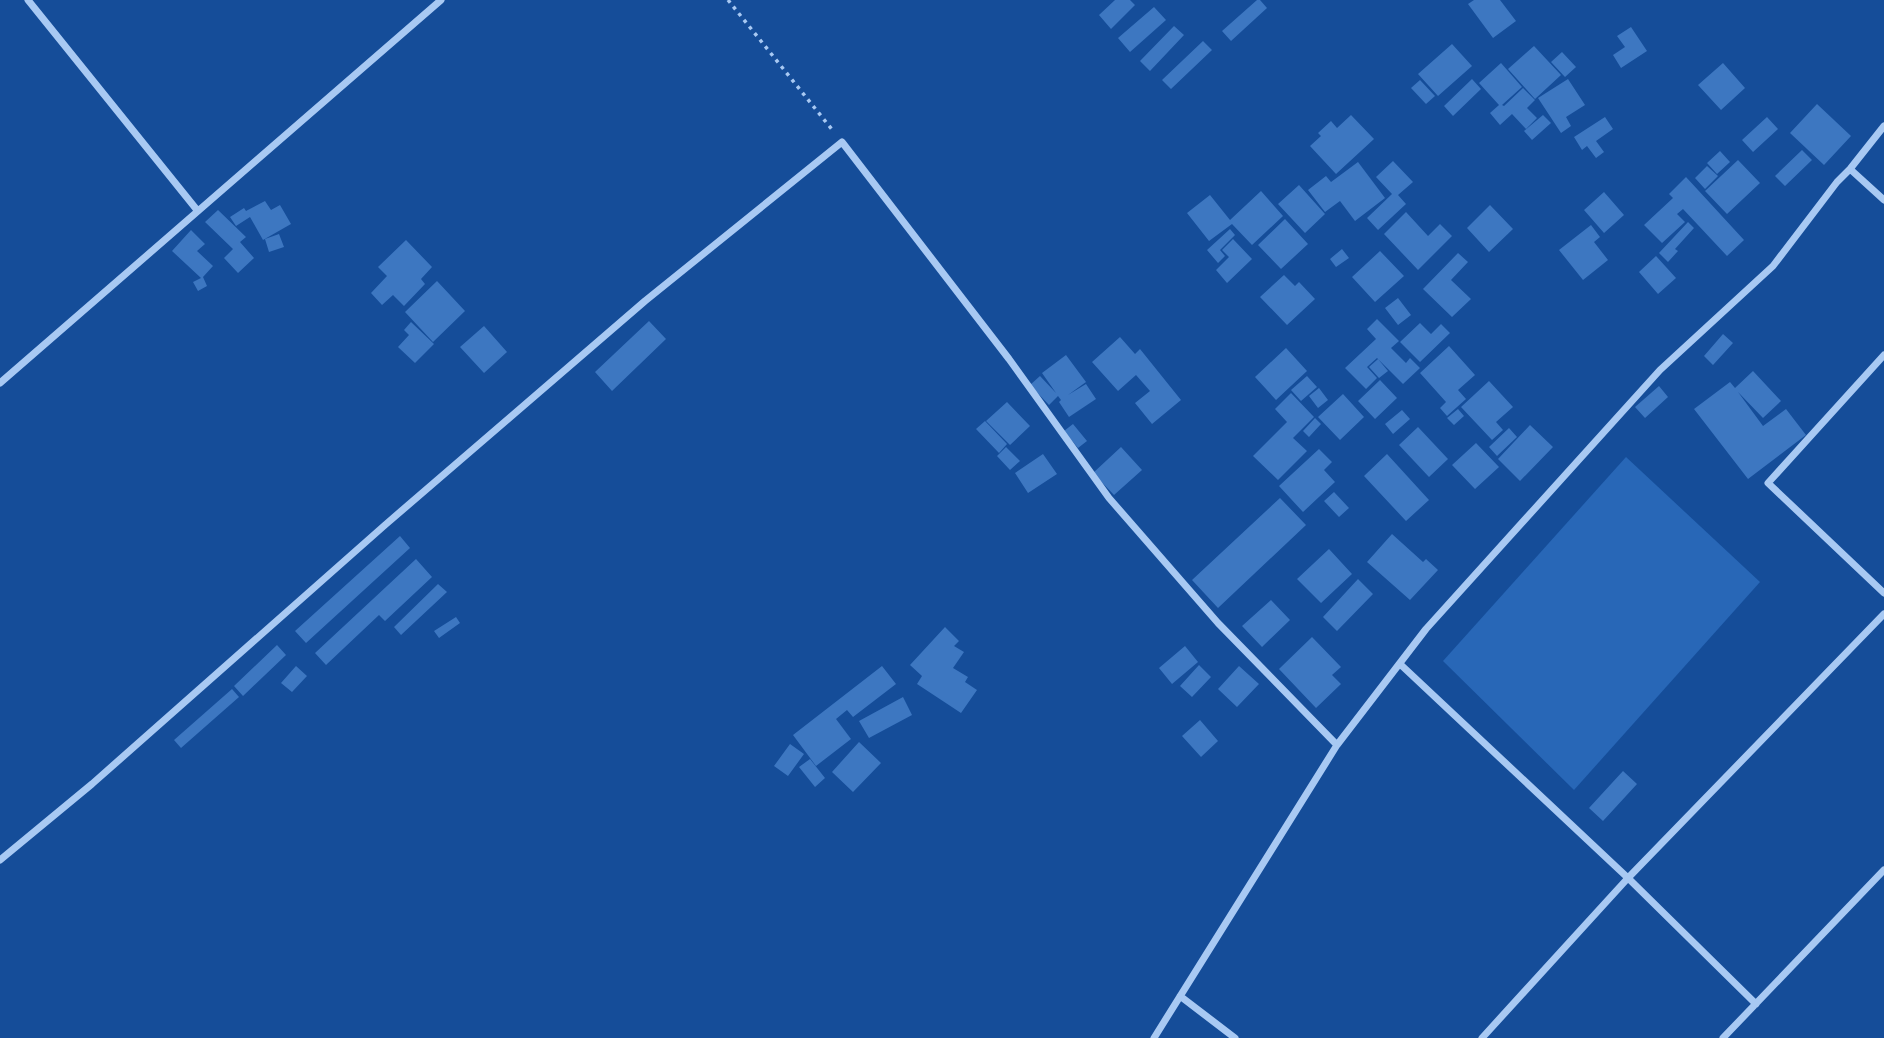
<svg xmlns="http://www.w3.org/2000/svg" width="1884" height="1038" font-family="Montserrat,sans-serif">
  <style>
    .green { fill: #2867b7 }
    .building { fill: #3d77c1 }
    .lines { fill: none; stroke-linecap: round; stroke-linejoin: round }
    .path { stroke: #a8c9f3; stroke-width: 3.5; stroke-dasharray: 3.5 5; stroke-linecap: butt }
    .minor { stroke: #a8c9f3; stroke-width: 7 }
  </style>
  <rect width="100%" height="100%" fill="#154d99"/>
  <path class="green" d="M 1626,457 L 1760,582 L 1574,790 L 1443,661 Z"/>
  <path class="building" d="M 1115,0 L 1130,0 L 1135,5 L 1111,29 L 1099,15 Z
    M 1257,0 L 1260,0 L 1267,8 L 1231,41 L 1222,31 Z
    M 1474,0 L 1500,0 L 1516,21 L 1493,38 L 1468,4 Z
    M 1154,7 L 1166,20 L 1130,52 L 1118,38 Z
    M 1174,26 L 1184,35 L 1150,71 L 1140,61 Z
    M 1631,27 L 1647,51 L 1621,68 L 1613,55 L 1625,47 L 1617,36 Z
    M 1203,41 L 1212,50 L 1171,89 L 1162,80 Z
    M 1452,44 L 1472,66 L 1438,96 L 1418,74 Z
    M 1534,46 L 1561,75 L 1535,99 L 1508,69 Z
    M 1562,52 L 1576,67 L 1565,77 L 1551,62 Z
    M 1501,63 L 1522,87 L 1502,105 L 1504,106 L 1523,88 L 1535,100 L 1527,108 L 1537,118 L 1526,129 L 1512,114 L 1500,125 L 1490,113 L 1499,105 L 1479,83 Z
    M 1723,63 L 1745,88 L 1721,110 L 1698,85 Z
    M 1472,79 L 1481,89 L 1453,116 L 1444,106 Z
    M 1568,79 L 1585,105 L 1566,117 L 1571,126 L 1561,133 L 1538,98 Z
    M 1420,80 L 1435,96 L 1426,104 L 1411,88 Z
    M 1817,104 L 1851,136 L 1824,165 L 1790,133 Z
    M 1351,115 L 1374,139 L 1336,174 L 1310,146 L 1321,136 L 1318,133 L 1331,121 L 1337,128 Z
    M 1543,115 L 1551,123 L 1532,140 L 1524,131 Z
    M 1605,117 L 1613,129 L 1596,141 L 1604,152 L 1596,158 L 1587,146 L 1582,150 L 1574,137 Z
    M 1767,117 L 1778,129 L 1753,152 L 1742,140 Z
    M 1802,150 L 1812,160 L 1785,186 L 1775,176 Z
    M 1720,151 L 1730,162 L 1717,174 L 1707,163 Z
    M 1738,160 L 1760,183 L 1727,214 L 1705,191 Z
    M 1393,161 L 1413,182 L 1398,195 L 1406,204 L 1378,230 L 1367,218 L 1392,194 L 1376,177 Z
    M 1358,162 L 1385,198 L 1355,221 L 1340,201 L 1325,212 L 1308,190 L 1326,176 L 1331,182 Z
    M 1707,166 L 1718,176 L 1705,189 L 1695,178 Z
    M 1686,177 L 1744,240 L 1727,256 L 1683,209 L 1677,214 L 1685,222 L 1662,243 L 1644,225 L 1673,198 L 1669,194 Z
    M 1299,185 L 1325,214 L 1305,233 L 1278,204 Z
    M 1261,191 L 1283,216 L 1252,245 L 1232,224 L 1209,241 L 1187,213 L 1210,195 L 1230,220 Z
    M 1604,192 L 1624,215 L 1604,233 L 1584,210 Z
    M 265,201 L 271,210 L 280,205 L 291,224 L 263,240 L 250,217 L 236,226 L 230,217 L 244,208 L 246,211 Z
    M 1490,205 L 1513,229 L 1489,252 L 1467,228 Z
    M 218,210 L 246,237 L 240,242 L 254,258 L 238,273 L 224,258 L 233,249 L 205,222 Z
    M 1406,212 L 1428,236 L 1440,224 L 1452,236 L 1418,270 L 1384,234 Z
    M 1285,219 L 1308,244 L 1281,269 L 1258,245 Z
    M 1688,222 L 1694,228 L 1675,249 L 1678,251 L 1668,262 L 1659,253 Z
    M 1591,225 L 1600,237 L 1594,242 L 1608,260 L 1583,280 L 1559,250 Z
    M 1230,229 L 1235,235 L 1220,250 L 1225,256 L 1218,263 L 1207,250 Z
    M 191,230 L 205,244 L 197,251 L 213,266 L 203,277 L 207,286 L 198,291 L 193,282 L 201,278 L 172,251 Z
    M 279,234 L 284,247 L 269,252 L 265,239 Z
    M 1233,239 L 1252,259 L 1227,283 L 1216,270 L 1229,257 L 1222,250 Z
    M 406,240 L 432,267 L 421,279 L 425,284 L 404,306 L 393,295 L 382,305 L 371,293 L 387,276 L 378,267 Z
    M 1342,249 L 1349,258 L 1336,267 L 1330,259 Z
    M 1380,251 L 1404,276 L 1375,302 L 1352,277 Z
    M 1458,253 L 1468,262 L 1451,280 L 1471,299 L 1452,317 L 1423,289 Z
    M 1656,256 L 1676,278 L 1658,294 L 1639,272 Z
    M 1284,275 L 1295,286 L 1299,282 L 1315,299 L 1287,325 L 1260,297 Z
    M 437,281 L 465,311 L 433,342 L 405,312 Z
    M 1398,298 L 1411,315 L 1398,325 L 1385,308 Z
    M 1377,319 L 1399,341 L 1391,348 L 1406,363 L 1410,358 L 1420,368 L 1403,384 L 1377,358 L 1367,367 L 1377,378 L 1366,389 L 1345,368 L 1376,339 L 1367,329 Z
    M 649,321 L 666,339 L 612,391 L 595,372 Z
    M 411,322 L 434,344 L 415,363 L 398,347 L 409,335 L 404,330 Z
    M 1420,323 L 1431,334 L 1441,324 L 1450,333 L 1420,362 L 1400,342 Z
    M 484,326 L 507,352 L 484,373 L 460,347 Z
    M 1723,334 L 1733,343 L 1713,365 L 1704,356 Z
    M 1120,337 L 1135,354 L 1140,349 L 1181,400 L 1152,424 L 1135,403 L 1150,391 L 1136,375 L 1118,391 L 1092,362 Z
    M 1449,346 L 1475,375 L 1458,390 L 1466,399 L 1447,416 L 1440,408 L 1446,402 L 1420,373 Z
    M 1286,348 L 1307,371 L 1276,400 L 1255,377 Z
    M 1066,355 L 1086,382 L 1068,395 L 1086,384 L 1096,399 L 1069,417 L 1059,402 L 1061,400 L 1058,396 L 1049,405 L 1030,385 L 1040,376 L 1056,393 L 1042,373 Z
    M 1378,359 L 1388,371 L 1379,378 L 1369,367 Z
    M 1753,371 L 1781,401 L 1763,418 L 1738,392 L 1763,426 L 1786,409 L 1806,435 L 1748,479 L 1694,409 L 1730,382 L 1735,388 Z
    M 1307,376 L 1317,387 L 1301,401 L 1291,390 Z
    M 1380,380 L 1397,398 L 1375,419 L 1358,401 Z
    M 1489,381 L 1513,407 L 1496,422 L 1503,430 L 1492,440 L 1461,407 Z
    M 1659,386 L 1668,397 L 1645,418 L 1635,407 Z
    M 1319,388 L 1328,400 L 1318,408 L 1309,396 Z
    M 1291,393 L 1314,417 L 1293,438 L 1307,451 L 1278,480 L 1253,456 L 1287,422 L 1275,409 Z
    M 1343,394 L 1364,417 L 1340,440 L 1318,417 Z
    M 1007,402 L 1030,426 L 1010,445 L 986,421 Z
    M 1458,409 L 1464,416 L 1454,425 L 1447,418 Z
    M 1402,410 L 1410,419 L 1393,434 L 1385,424 Z
    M 1315,418 L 1321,424 L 1309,437 L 1303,431 Z
    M 985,421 L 1007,444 L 999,453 L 976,429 Z
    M 1073,424 L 1087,441 L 1078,448 L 1064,431 Z
    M 1530,425 L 1553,447 L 1520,481 L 1498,459 Z
    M 1418,427 L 1448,459 L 1429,477 L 1399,445 Z
    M 1509,428 L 1517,437 L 1497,456 L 1489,447 Z
    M 1476,443 L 1499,467 L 1475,489 L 1452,465 Z
    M 1006,447 L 1020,461 L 1010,470 L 997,456 Z
    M 1121,447 L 1142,470 L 1114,495 L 1093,473 Z
    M 1319,449 L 1332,462 L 1324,470 L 1335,482 L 1303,512 L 1279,486 Z
    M 1043,454 L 1057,474 L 1028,493 L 1015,473 Z
    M 1387,454 L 1429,500 L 1406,521 L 1364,476 Z
    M 1334,492 L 1349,508 L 1339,517 L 1324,501 Z
    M 1280,498 L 1306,525 L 1218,608 L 1192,580 Z
    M 1392,534 L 1423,562 L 1426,559 L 1438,570 L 1410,600 L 1367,562 Z
    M 400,536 L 410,548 L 306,643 L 295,631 Z
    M 1329,549 L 1352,574 L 1321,603 L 1297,579 Z
    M 416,559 L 432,577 L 385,621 L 379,615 L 326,665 L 315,653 Z
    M 1358,579 L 1373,594 L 1337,631 L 1323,617 Z
    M 438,584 L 447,592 L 401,635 L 394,627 Z
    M 1271,600 L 1290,620 L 1262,647 L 1242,626 Z
    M 456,617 L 460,623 L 439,638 L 434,631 Z
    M 945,627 L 959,641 L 954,646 L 964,652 L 953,668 L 968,677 L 965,682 L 977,690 L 961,713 L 917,684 L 922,676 L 910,665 Z
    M 1312,637 L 1341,667 L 1332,675 L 1341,684 L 1316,708 L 1279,669 Z
    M 277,645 L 286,655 L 243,696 L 234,686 Z
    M 1185,646 L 1198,662 L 1172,684 L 1159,668 Z
    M 1199,665 L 1211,677 L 1192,697 L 1180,686 Z
    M 296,666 L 307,676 L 292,692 L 281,683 Z
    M 882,666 L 896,684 L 853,717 L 847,710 L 836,719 L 851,739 L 816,766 L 793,735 Z
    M 1239,666 L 1259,684 L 1237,707 L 1218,689 Z
    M 232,689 L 239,697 L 181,748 L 174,740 Z
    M 903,697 L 912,715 L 869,738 L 859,721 Z
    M 1200,720 L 1218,741 L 1201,757 L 1182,736 Z
    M 859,742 L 881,763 L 853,792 L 832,772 Z
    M 790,744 L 804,754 L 788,776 L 774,766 Z
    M 810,759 L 825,778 L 815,787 L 799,767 Z
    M 1623,771 L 1637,784 L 1603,821 L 1589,808 Z"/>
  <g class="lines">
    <path class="path" d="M 728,0 L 834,132"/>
    <path class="minor" d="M 28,0 L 197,210
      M 1850,169 L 1884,200
      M 1884,355 L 1768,483 L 1884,593
      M 0,383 L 441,0
      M 1400,664 L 1628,878 L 1756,1004
      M 0,860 L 92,784 L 385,525 L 645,301 L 842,142 L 1009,359 L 1109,498 L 1218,623 L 1337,745
      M 1180,996 L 1235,1038
      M 1154,1038 L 1337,745 L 1426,629 L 1660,370 L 1773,266 L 1837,182 L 1850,169 L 1884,126
      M 1482,1038 L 1628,878 L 1884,614
      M 1723,1038 L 1884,870"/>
  </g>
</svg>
